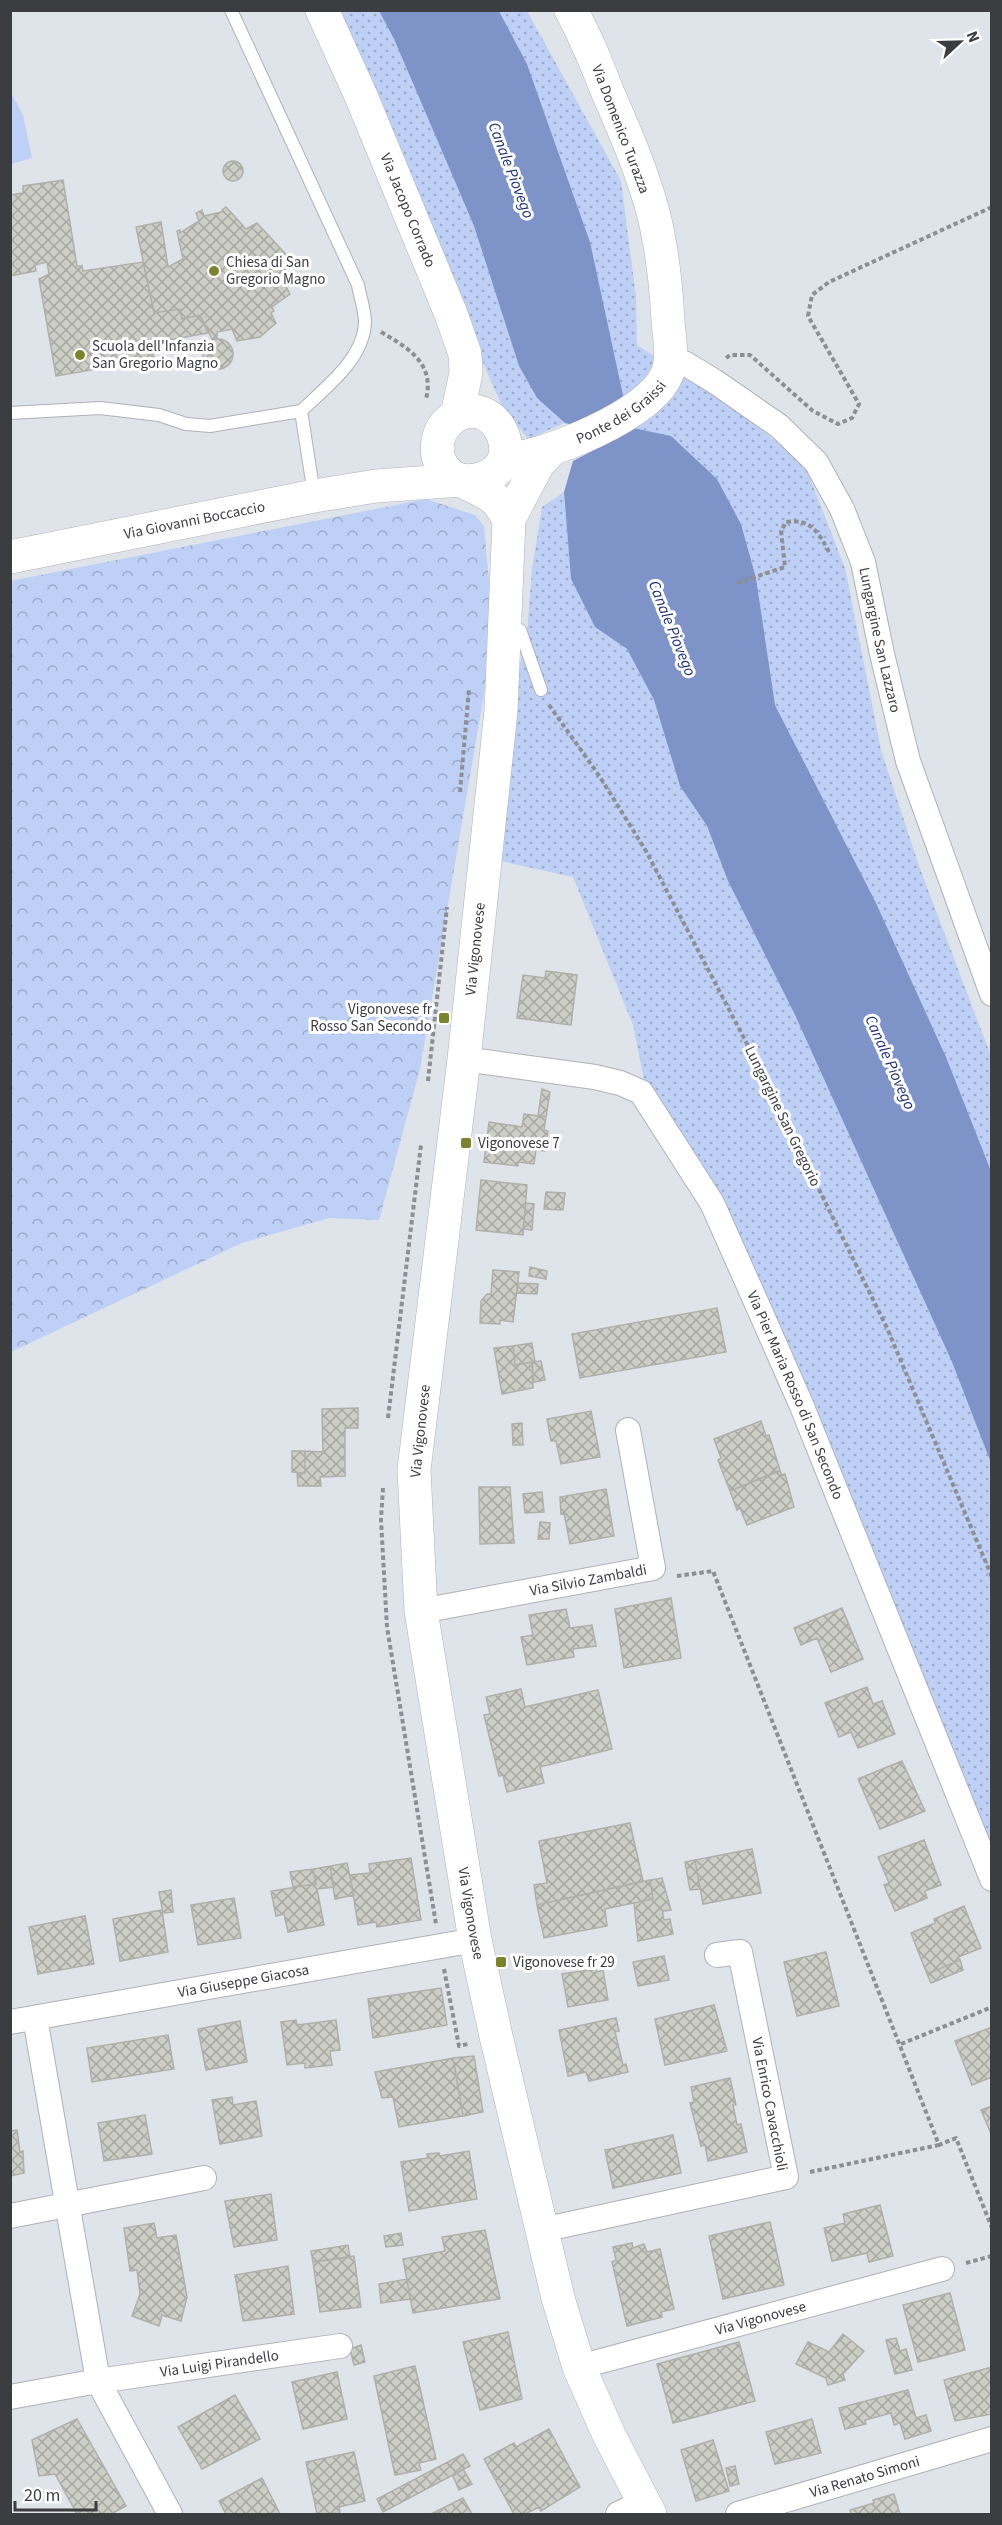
<svg xmlns="http://www.w3.org/2000/svg" width="1002" height="2525" font-family="'Source Sans 3',sans-serif">
  <style>
    .grass { fill: url(#grass-dots) }
    .forest { fill: url(#forest-crowns) }
    .pitch { fill: #bfd0f7 }
    .water { fill: #7e93c8 }
    .building { fill: url(#building-cross-hatch); stroke: #afb0a9; stroke-width: 1.5 }
    .lines { fill: none; stroke-linecap: round; stroke-linejoin: round }
    .lane-casing { stroke: #adb1b8; stroke-width: 14 }
    .street-casing { stroke: #adb1b8; stroke-width: 26 }
    .secondary-casing { stroke: #adb1b8; stroke-width: 34 }
    .path { stroke: #8d8f94; stroke-width: 4; stroke-dasharray: 4.5 3; stroke-linecap: butt }
    .lane { stroke: #fff; stroke-width: 12 }
    .street { stroke: #fff; stroke-width: 24 }
    .secondary { stroke: #fff; stroke-width: 33 }
    .poi-dot { fill: #7c832f; stroke: #fff; stroke-width: 2 }
    .labels { text-anchor: middle; stroke-width: 6; stroke-linejoin: round; paint-order: stroke }
    .street-label { font-size: 15px; fill: #3c3d40; stroke: #fff }
    .poi-label { font-size: 15px; fill: #3c3d40; stroke: #fff; text-anchor: start }
    .water-label { font-size: 16px; font-style: italic; fill: #1d3171; stroke: #fff }
  </style>
  <defs>
    <pattern id="grass-dots" width="8" height="8" patternUnits="userSpaceOnUse" patternTransform="scale(1.5)"><rect width="8" height="8" fill="#bfd0f7"/><path d="M2 2h.1M6 6h.1" fill="none" stroke="#9caac9" stroke-width="1.8" stroke-linecap="round"/></pattern>
    <pattern id="forest-crowns" width="20" height="18" patternUnits="userSpaceOnUse" patternTransform="scale(1.5)"><rect width="20" height="18" fill="#bfd0f7"/><path d="M2 6a3 3 0 1 1 6 0M12 15a3 3 0 1 1 6 0" fill="none" stroke="#9caac9"/></pattern>
    <pattern id="building-cross-hatch" width="8" height="8" patternUnits="userSpaceOnUse" patternTransform="scale(1.5)"><rect width="8" height="8" fill="#cdcec6"/><path d="M0 0l8 8M0 8l8-8" fill="none" stroke="#a8a8a2"/></pattern>
  </defs>
  <rect width="100%" height="100%" fill="#dfe3ea"/>
  <path class="grass" d="M 334,11 L 379,11 L 394,39 L 474,226 L 519,366 L 537,398 L 565,423 L 528,439 L 501,404 L 431,243 Z
    M 499,11 L 527,11 L 621,181 L 636,296 L 637,345 L 726,402 L 804,463 L 845,568 L 881,750 L 919,866 L 991,1056 L 991,1171 L 946,1057 L 876,903 L 775,705 L 756,578 L 741,524 L 717,479 L 623,434 L 590,242 L 527,64 Z
    M 564,492 L 571,579 L 595,627 L 627,649 L 654,700 L 680,786 L 707,826 L 728,881 L 795,1015 L 952,1362 L 991,1463 L 991,1884 L 704,1205 L 646,1089 L 633,1025 L 573,877 L 478,856 L 527,633 L 532,569 L 542,507 Z"/>
  <path class="forest" d="M 426,499 L 475,515 L 484,526 L 494,635 L 420,1069 L 379,1220 L 329,1218 L 242,1243 L 11,1352 L 10,581 Z"/>
  <path class="pitch" d="M 10,91 L 23,115 L 32,158 L 11,164 Z"/>
  <path class="water" d="M 379,11 L 499,11 L 527,64 L 590,242 L 624,400 L 633,428 L 671,436 L 717,479 L 741,524 L 756,578 L 775,705 L 876,903 L 946,1057 L 991,1171 L 991,1463 L 952,1362 L 795,1015 L 728,881 L 707,826 L 680,786 L 654,700 L 627,649 L 595,627 L 571,579 L 564,492 L 573,461 L 592,451 L 581,427 L 565,423 L 537,398 L 519,366 L 474,226 L 394,39 Z"/>
  <path class="building" d="M223 171a10 10 0 1 1 20 0a10 10 0 1 1-20 0Z
    M 63,180 L 77,266 L 82,266 L 83,271 L 143,262 L 154,313 L 180,309 L 182,319 L 200,315 L 208,333 L 101,352 L 103,368 L 56,376 L 39,279 L 49,274 L 47,262 L 35,265 L 36,271 L 10,276 L 10,195 L 23,193 L 23,186 Z
    M 226,207 L 246,229 L 257,223 L 293,262 L 279,274 L 290,294 L 272,307 L 274,311 L 271,313 L 276,323 L 260,337 L 237,341 L 232,329 L 217,332 L 217,338 L 212,339 L 200,315 L 182,319 L 180,309 L 154,313 L 136,227 L 161,222 L 168,267 L 183,259 L 177,231 L 180,230 L 180,233 L 199,221 L 196,213 L 202,210 L 204,216 L 222,212 L 222,210 Z
    M203 354a15 15 0 1 1 30 0a15 15 0 1 1-30 0Z
    M 151,343 L 154,358 L 103,368 L 101,352 Z
    M 546,971 L 577,975 L 571,1025 L 517,1018 L 523,975 L 545,978 Z
    M 542,1089 L 550,1092 L 546,1117 L 538,1116 Z
    M 524,1114 L 546,1117 L 544,1130 L 548,1131 L 545,1151 L 536,1150 L 534,1164 L 518,1162 L 518,1166 L 484,1162 L 489,1122 L 522,1127 Z
    M 481,1180 L 527,1185 L 523,1235 L 476,1230 Z
    M 546,1192 L 565,1193 L 563,1210 L 544,1209 Z
    M 526,1203 L 534,1204 L 532,1230 L 523,1229 Z
    M 530,1267 L 547,1271 L 546,1279 L 529,1276 Z
    M 493,1270 L 519,1272 L 513,1322 L 500,1320 L 500,1324 L 480,1323 L 481,1301 L 487,1294 L 491,1294 Z
    M 518,1283 L 538,1284 L 537,1294 L 517,1293 Z
    M 717,1308 L 726,1352 L 580,1378 L 572,1334 Z
    M 532,1343 L 535,1362 L 515,1365 L 513,1346 Z
    M 513,1346 L 515,1365 L 532,1362 L 533,1388 L 502,1394 L 494,1348 Z
    M 541,1361 L 545,1380 L 534,1382 L 532,1362 Z
    M 358,1408 L 358,1428 L 345,1428 L 345,1476 L 320,1477 L 321,1486 L 298,1486 L 297,1473 L 305,1473 L 305,1451 L 323,1452 L 322,1409 Z
    M 591,1411 L 600,1457 L 561,1464 L 556,1441 L 551,1441 L 547,1419 Z
    M 761,1421 L 766,1436 L 769,1435 L 780,1470 L 730,1491 L 718,1460 L 721,1458 L 714,1439 Z
    M 522,1423 L 523,1445 L 513,1445 L 512,1424 Z
    M 292,1451 L 305,1451 L 305,1473 L 292,1472 Z
    M 780,1471 L 782,1475 L 785,1474 L 794,1507 L 747,1525 L 740,1508 L 737,1510 L 730,1491 Z
    M 479,1487 L 510,1487 L 514,1543 L 480,1544 Z
    M 606,1489 L 614,1536 L 570,1544 L 564,1513 L 561,1514 L 560,1497 Z
    M 542,1492 L 544,1512 L 525,1513 L 523,1494 Z
    M 540,1522 L 550,1523 L 549,1539 L 538,1539 Z
    M 671,1598 L 681,1658 L 624,1668 L 615,1609 Z
    M 842,1608 L 863,1659 L 831,1672 L 817,1638 L 801,1645 L 794,1628 Z
    M 566,1609 L 570,1628 L 592,1625 L 596,1646 L 573,1649 L 574,1657 L 527,1665 L 521,1637 L 533,1635 L 529,1615 Z
    M 867,1687 L 873,1704 L 882,1701 L 895,1734 L 858,1748 L 851,1732 L 839,1737 L 825,1703 Z
    M 521,1689 L 525,1707 L 598,1690 L 612,1749 L 540,1767 L 544,1783 L 507,1792 L 503,1775 L 499,1776 L 484,1715 L 490,1714 L 486,1697 Z
    M 902,1761 L 925,1811 L 880,1829 L 858,1779 Z
    M 630,1823 L 643,1881 L 537,1905 L 534,1885 L 547,1883 L 539,1841 Z
    M 924,1840 L 941,1885 L 925,1891 L 927,1898 L 895,1911 L 884,1885 L 889,1883 L 878,1857 Z
    M 752,1849 L 761,1893 L 703,1904 L 695,1860 Z
    M 411,1858 L 421,1920 L 377,1927 L 376,1922 L 358,1925 L 350,1875 L 370,1873 L 369,1864 Z
    M 695,1860 L 700,1889 L 690,1890 L 685,1862 Z
    M 347,1863 L 354,1895 L 335,1899 L 330,1866 Z
    M 330,1866 L 334,1887 L 317,1889 L 324,1925 L 288,1932 L 284,1914 L 276,1916 L 271,1891 L 316,1884 L 313,1869 Z
    M 313,1869 L 316,1884 L 293,1887 L 290,1872 Z
    M 662,1878 L 671,1910 L 663,1911 L 663,1916 L 664,1920 L 670,1919 L 673,1934 L 638,1941 L 634,1903 L 653,1899 L 650,1880 Z
    M 650,1880 L 653,1899 L 605,1909 L 607,1926 L 544,1938 L 537,1905 Z
    M 171,1890 L 173,1912 L 163,1913 L 159,1892 Z
    M 234,1898 L 241,1938 L 198,1945 L 191,1905 Z
    M 964,1906 L 981,1948 L 958,1957 L 960,1960 L 927,1974 L 911,1933 L 935,1923 L 934,1919 Z
    M 162,1910 L 168,1952 L 120,1961 L 113,1919 Z
    M 85,1916 L 94,1964 L 38,1974 L 29,1927 Z
    M 826,1952 L 839,2006 L 797,2016 L 784,1962 Z
    M 664,1956 L 669,1980 L 638,1986 L 633,1962 Z
    M 960,1960 L 963,1970 L 931,1983 L 927,1974 Z
    M 596,1969 L 597,1972 L 603,1970 L 608,2000 L 568,2007 L 562,1974 Z
    M 441,1988 L 447,2025 L 373,2038 L 368,1999 Z
    M 714,2005 L 727,2051 L 665,2065 L 655,2019 Z
    M 616,2018 L 619,2031 L 615,2032 L 623,2065 L 626,2064 L 628,2072 L 589,2081 L 586,2072 L 568,2076 L 559,2030 Z
    M 296,2020 L 297,2025 L 336,2020 L 340,2050 L 330,2051 L 332,2065 L 305,2068 L 305,2063 L 287,2065 L 281,2022 Z
    M 240,2021 L 247,2062 L 206,2070 L 198,2029 Z
    M 992,2027 L 992,2077 L 972,2085 L 955,2041 Z
    M 168,2035 L 174,2069 L 92,2082 L 87,2048 Z
    M 474,2056 L 483,2112 L 463,2116 L 453,2058 Z
    M 453,2058 L 463,2116 L 399,2127 L 393,2097 L 382,2098 L 375,2072 Z
    M 730,2078 L 736,2105 L 733,2105 L 737,2125 L 741,2124 L 747,2152 L 708,2161 L 705,2145 L 701,2146 L 690,2103 L 694,2102 L 691,2087 Z
    M 232,2097 L 233,2105 L 256,2101 L 262,2136 L 220,2144 L 212,2100 Z
    M 992,2106 L 992,2136 L 981,2110 Z
    M 145,2115 L 152,2154 L 104,2161 L 98,2123 Z
    M 17,2130 L 20,2152 L 23,2151 L 24,2173 L 10,2176 L 10,2131 Z
    M 673,2135 L 681,2173 L 613,2188 L 605,2150 Z
    M 469,2151 L 477,2199 L 409,2211 L 401,2162 L 428,2158 L 427,2154 L 439,2153 L 440,2156 Z
    M 271,2194 L 277,2240 L 234,2247 L 225,2201 Z
    M 880,2205 L 893,2256 L 869,2262 L 867,2253 L 832,2261 L 824,2228 L 845,2223 L 843,2214 Z
    M 770,2222 L 784,2285 L 723,2299 L 709,2236 Z
    M 154,2223 L 157,2238 L 176,2235 L 187,2297 L 181,2321 L 162,2315 L 159,2326 L 132,2316 L 140,2294 L 137,2270 L 130,2271 L 124,2228 Z
    M 485,2230 L 500,2299 L 413,2313 L 403,2259 L 445,2251 L 442,2237 Z
    M 401,2233 L 403,2245 L 386,2247 L 384,2236 Z
    M 632,2243 L 633,2248 L 644,2244 L 647,2252 L 660,2249 L 674,2309 L 661,2312 L 662,2317 L 627,2326 L 612,2262 L 616,2260 L 613,2247 Z
    M 348,2245 L 350,2257 L 313,2262 L 311,2251 Z
    M 354,2256 L 361,2307 L 320,2312 L 313,2262 Z
    M 288,2266 L 294,2314 L 243,2321 L 235,2275 Z
    M 407,2279 L 410,2299 L 381,2303 L 379,2284 Z
    M 950,2293 L 965,2350 L 918,2362 L 903,2305 Z
    M 508,2332 L 522,2399 L 480,2410 L 463,2342 Z
    M 843,2334 L 864,2351 L 843,2374 L 845,2380 L 828,2385 L 826,2378 L 796,2364 L 808,2342 L 829,2352 Z
    M 896,2338 L 900,2351 L 906,2349 L 912,2370 L 895,2374 L 886,2340 Z
    M 739,2342 L 755,2401 L 673,2423 L 657,2364 Z
    M 361,2345 L 365,2362 L 354,2365 L 350,2349 Z
    M 415,2366 L 436,2459 L 419,2463 L 421,2470 L 395,2475 L 374,2376 Z
    M 992,2367 L 992,2414 L 955,2421 L 944,2380 Z
    M 337,2372 L 347,2419 L 303,2429 L 292,2382 Z
    M 908,2390 L 916,2418 L 926,2415 L 931,2431 L 905,2439 L 900,2423 L 894,2425 L 891,2413 L 865,2420 L 866,2424 L 845,2429 L 839,2408 Z
    M 235,2395 L 260,2439 L 202,2469 L 178,2427 Z
    M 77,2419 L 126,2506 L 111,2514 L 77,2514 L 55,2474 L 39,2476 L 32,2440 Z
    M 812,2419 L 821,2453 L 775,2464 L 766,2432 Z
    M 549,2429 L 580,2487 L 541,2511 L 539,2507 L 525,2514 L 514,2514 L 484,2459 L 514,2443 L 516,2447 Z
    M 713,2440 L 729,2491 L 696,2501 L 681,2450 Z
    M 354,2452 L 365,2501 L 339,2507 L 340,2513 L 317,2514 L 306,2462 Z
    M 463,2454 L 470,2466 L 383,2512 L 377,2499 Z
    M 735,2466 L 739,2484 L 730,2486 L 726,2468 Z
    M 463,2469 L 472,2484 L 459,2490 L 453,2476 Z
    M 262,2478 L 280,2514 L 226,2514 L 219,2501 Z
    M 894,2494 L 900,2514 L 851,2514 L 850,2510 L 874,2503 L 873,2500 Z
    M 463,2498 L 472,2514 L 431,2514 Z"/>
  <g class="lines">
    <g class="lane-casing">
      <path id="lane" d="M 231,10 L 358,285 C 360,297 365,310 365,322 C 364,359 325,388 301,411 L 314,494
        M 10,413 L 100,408 L 159,415 L 186,424 L 210,426 L 301,411
        M 520,630 L 541,690"/>
    </g>
    <g class="street-casing">
      <g id="street">
        <path id="s1" d="M 671,358 L 686,364 L 714,381 L 779,426 L 816,462 L 842,509 L 863,562 L 882,654 L 908,761 L 992,994"/>
        <path id="s2" d="M 464,1059 L 595,1077 L 620,1083 L 641,1092 L 712,1203 L 757,1304 L 801,1404 L 992,1879"/>
        <path id="s3" d="M 421,1611 L 653,1568 L 628,1430"/>
        <path d="M 35,2018 L 98,2381 L 170,2514"/>
        <path id="s4" d="M 10,2022 L 475,1940"/>
        <path d="M 10,2216 L 204,2178"/>
        <path d="M 542,2230 L 786,2177 L 740,1952 L 717,1955"/>
        <path id="s5" d="M 579,2367 L 942,2269"/>
        <path id="s6" d="M 10,2397 L 98,2381 L 340,2346"/>
        <path d="M 618,2514 L 643,2502"/>
        <path id="s7" d="M 738,2514 L 992,2439"/>
      </g>
    </g>
    <g class="secondary-casing">
      <g id="secondary">
        <path id="s8" d="M 322,10 L 361,96 L 451,314 L 465,354 L 466,373 L 457,415"/>
        <path id="s9" d="M 551,450 L 538,464 L 509,519 L 501,711 L 464,1059 L 414,1470 L 421,1611 L 475,1940 L 496,2036 L 558,2298 L 579,2367 L 609,2435 L 650,2514"/>
        <path id="s10" d="M 504,460 C 545,457 651,415 667,374 C 674,357 669,337 668,320 C 666,284 662,247 653,212 C 642,171 625,132 608,93 C 597,65 586,37 571,10"/>
        <path d="M 466,481 C 540,478 496,382 450,420 C 435,433 432,458 448,473 C 461,484 481,487 496,500 C 501,505 505,513 509,519"/>
        <path id="s11" d="M 10,557 L 314,496 L 376,486 L 462,480"/>
      </g>
    </g>
    <path class="path" d="M 381,332 C 408,348 435,363 426,399
      M 726,358 L 730,355 L 750,355 L 813,411 L 838,424 L 852,418 L 859,404 L 808,316 L 812,295 L 829,282 L 992,207
      M 737,583 L 785,567 L 781,531 L 786,522 C 811,518 819,533 830,554
      M 549,705 L 600,777 L 646,851 L 756,1061 L 887,1328 L 992,1577
      M 460,792 L 469,689
      M 428,1081 L 447,907
      M 388,1418 L 421,1145
      M 383,1488 L 381,1520 L 387,1627 L 436,1924
      M 677,1576 L 713,1571 L 939,2145 L 956,2138 L 992,2228
      M 444,1969 L 459,2046 L 468,2044
      M 901,2044 L 992,2007
      M 810,2172 L 939,2145
      M 966,2263 L 992,2256"/>
    <use href="#lane" class="lane"/>
    <use href="#street" class="street"/>
    <use href="#secondary" class="secondary"/>
  </g>
  <g class="poi-dot">
    <circle cx="214" cy="271" r="6"/>
    <circle cx="80" cy="355" r="6"/>
    <rect x="438" y="1012" width="12" height="12" rx="3"/>
    <rect x="460" y="1137" width="12" height="12" rx="3"/>
    <rect x="495" y="1956" width="12" height="12" rx="3"/>
  </g>
  <g class="labels">
    <g class="street-label">
      <text transform="translate(621 129) rotate(69)" y="5">Via Domenico Turazza</text>
      <text dy="5" stroke="none"><textPath href="#s8" startOffset="218">Via Jacopo Corrado</textPath></text>
      <text dy="5" stroke="none"><textPath href="#s10" startOffset="128">Ponte dei Graissi</textPath></text>
      <text dy="5" stroke="none"><textPath href="#s11" startOffset="188">Via Giovanni Boccaccio</textPath></text>
      <text dy="5" stroke="none"><textPath href="#s1" startOffset="370">Lungargine San Lazzaro</textPath></text>
      <text transform="translate(475 949) rotate(-84)" y="5">Via Vigonovese</text>
      <text transform="translate(783 1116) rotate(64)" y="5">Lungargine San Gregorio</text>
      <text dy="5" stroke="none"><textPath href="#s2" startOffset="522">Via Pier Maria Rosso di San Secondo</textPath></text>
      <text transform="translate(420 1431) rotate(-84)" y="5">Via Vigonovese</text>
      <text dy="5" stroke="none"><textPath href="#s3" startOffset="170">Via Silvio Zambaldi</textPath></text>
      <text dy="5" stroke="none"><textPath href="#s9" startOffset="1485">Via Vigonovese</textPath></text>
      <text dy="5" stroke="none"><textPath href="#s4" startOffset="237">Via Giuseppe Giacosa</textPath></text>
      <text transform="translate(770 2104) rotate(79)" y="5">Via Enrico Cavacchioli</text>
      <text dy="5" stroke="none"><textPath href="#s5" startOffset="188">Via Vigonovese</textPath></text>
      <text dy="5" stroke="none"><textPath href="#s6" startOffset="212">Via Luigi Pirandello</textPath></text>
      <text dy="5" stroke="none"><textPath href="#s7" startOffset="132">Via Renato Simoni</textPath></text>
    </g>
    <g class="poi-label">
      <text x="226" y="267">Chiesa di San<tspan x="226" dy="17">Gregorio Magno</tspan></text>
      <text x="92" y="351">Scuola dell'Infanzia<tspan x="92" dy="17">San Gregorio Magno</tspan></text>
      <text x="432" y="1014" text-anchor="end">Vigonovese fr<tspan x="432" dy="17">Rosso San Secondo</tspan></text>
      <text x="478" y="1148">Vigonovese 7</text>
      <text x="513" y="1967">Vigonovese fr 29</text>
    </g>
    <g class="water-label">
      <text transform="translate(512 170) rotate(69)" y="6">Canale Piovego</text>
      <text transform="translate(673 628) rotate(68)" y="6">Canale Piovego</text>
      <text transform="translate(891 1062) rotate(66)" y="6">Canale Piovego</text>
    </g>
  </g>
  <rect width="1002" height="2525" fill="none" stroke="#3c3d40" stroke-width="24"/>
  <g transform="translate(960 42) rotate(68)" stroke="#ffffff" stroke-width="4.5" paint-order="stroke">
  <path d="M0-4.5L10 22L0 15L-10 22Z" fill="#3c3d40"/>
  <text y="-9" font-size="16" font-weight="bold" text-anchor="middle" fill="#3c3d40">N</text>
  </g>
  <path d="M15 2501v9h81v-9" fill="none" stroke="#3c3d40" stroke-width="3"/>
  <text x="24" y="2501" font-size="18" fill="#3c3d40" stroke="#ffffff" stroke-width="4.5" paint-order="stroke">20 m</text>
</svg>
